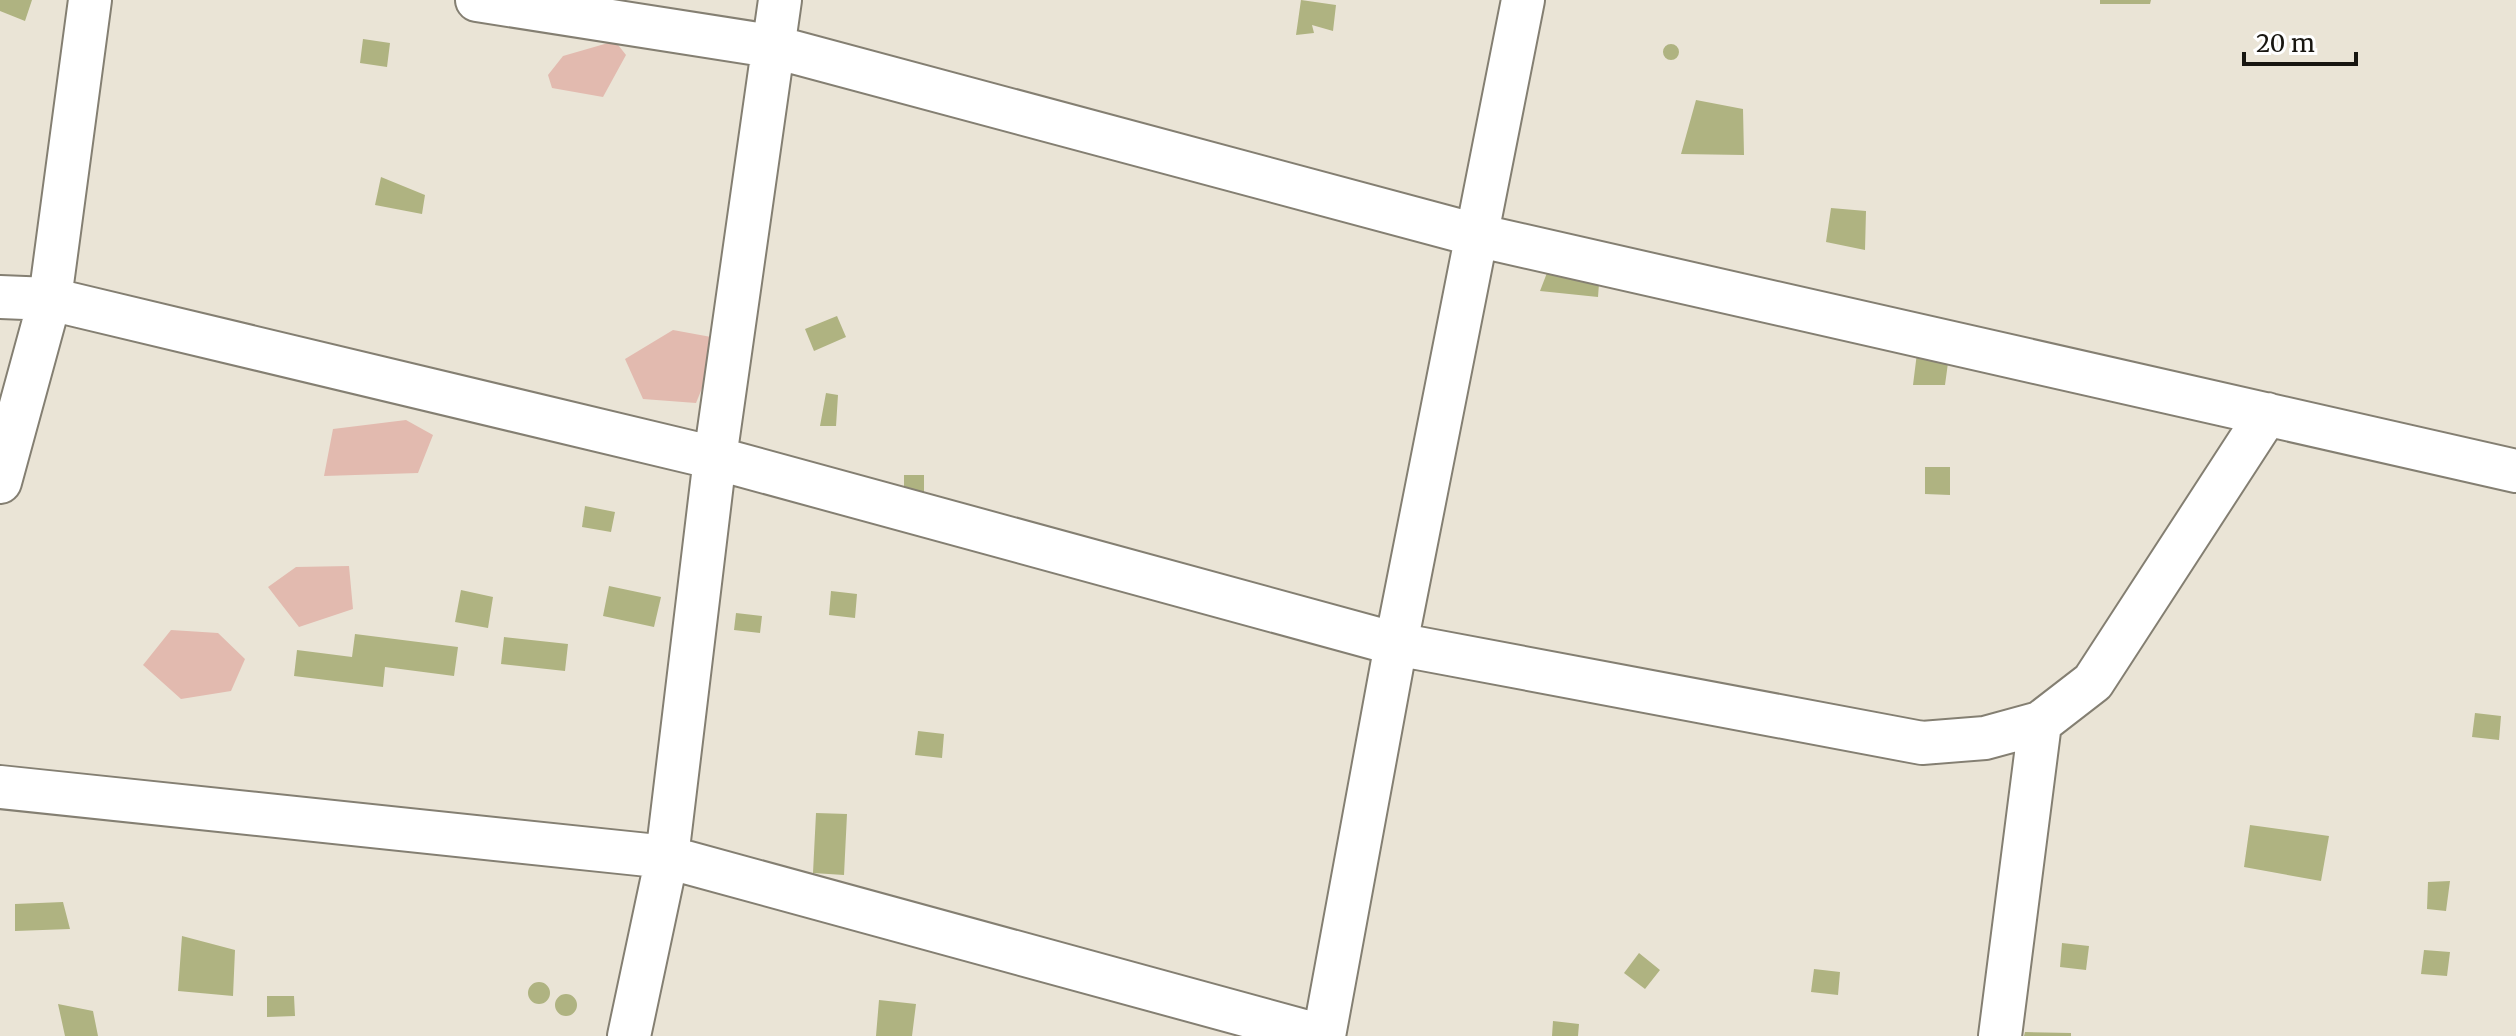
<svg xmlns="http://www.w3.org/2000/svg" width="2516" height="1036" font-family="Merriweather,serif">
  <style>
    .green { fill: #e2baaf }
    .building { fill: #afb381 }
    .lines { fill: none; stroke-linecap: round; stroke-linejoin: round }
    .minor-casing { stroke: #847f72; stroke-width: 46 }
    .minor { stroke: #fff; stroke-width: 42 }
  </style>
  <rect width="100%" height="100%" fill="#eae4d6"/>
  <path class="green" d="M 615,41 L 626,55 L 603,97 L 552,88 L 548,75 L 563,56 Z
    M 673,330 L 722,339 L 696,403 L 643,399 L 625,359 Z
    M 406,420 L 433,435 L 418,473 L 324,476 L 333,429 Z
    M 349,566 L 353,609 L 299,627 L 268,587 L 296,567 Z
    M 171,630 L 218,633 L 245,659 L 231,691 L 181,699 L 143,665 Z"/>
  <path class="building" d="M 0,0 L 32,0 L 25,21 L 0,11 Z
    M 1301,0 L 1336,5 L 1333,31 L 1312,25 L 1314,33 L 1296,35 Z
    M 2100,0 L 2151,0 L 2150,4 L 2100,4 Z
    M 363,39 L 390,43 L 387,67 L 360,63 Z
    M1663 52a8 8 0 1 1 16 0a8 8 0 1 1-16 0Z
    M 1696,100 L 1743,109 L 1744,155 L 1681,154 Z
    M 381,177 L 425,195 L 422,214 L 375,205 Z
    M 1831,208 L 1866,211 L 1865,250 L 1826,242 Z
    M 1550,265 L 1600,270 L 1598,297 L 1540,291 Z
    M 837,316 L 846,337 L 814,351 L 805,329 Z
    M 1918,345 L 1950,348 L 1945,385 L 1913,385 Z
    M 826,393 L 838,395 L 836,426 L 820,426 Z
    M 1925,467 L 1950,467 L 1950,495 L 1925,494 Z
    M 904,475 L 924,475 L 924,495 L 904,495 Z
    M 585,506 L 615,512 L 611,532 L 582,527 Z
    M 609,586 L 661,597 L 654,627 L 603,616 Z
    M 461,590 L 493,597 L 488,628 L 455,622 Z
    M 831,591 L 857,594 L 855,618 L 829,615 Z
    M 736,613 L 762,616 L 760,633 L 734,630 Z
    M 355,634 L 458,647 L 454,676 L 385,667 L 383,687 L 294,676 L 297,650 L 352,657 Z
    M 504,637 L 568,644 L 565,671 L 501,664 Z
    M 2475,713 L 2501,716 L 2499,740 L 2472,737 Z
    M 918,731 L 944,734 L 942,758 L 915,755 Z
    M 816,813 L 847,814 L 844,875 L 813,873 Z
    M 2250,825 L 2329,836 L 2321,881 L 2244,867 Z
    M 2450,881 L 2446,911 L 2427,909 L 2428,882 Z
    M 63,902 L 70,929 L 15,931 L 15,904 Z
    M 182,936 L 235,950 L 233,996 L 178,991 Z
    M 2062,943 L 2089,946 L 2086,970 L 2060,967 Z
    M 2424,950 L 2450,952 L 2447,976 L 2421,974 Z
    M 1639,953 L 1660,970 L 1645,989 L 1624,973 Z
    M 1814,969 L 1840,972 L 1838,995 L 1811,992 Z
    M528 993a11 11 0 1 1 22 0a11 11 0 1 1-22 0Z
    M555 1005a11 11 0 1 1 22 0a11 11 0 1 1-22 0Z
    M 267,996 L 294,996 L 295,1016 L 267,1017 Z
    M 879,1000 L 916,1004 L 912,1036 L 876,1036 Z
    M 58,1004 L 93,1011 L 98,1036 L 65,1036 Z
    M 1553,1021 L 1579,1024 L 1578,1036 L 1552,1036 Z
    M 2025,1032 L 2071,1033 L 2071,1036 L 2024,1036 Z"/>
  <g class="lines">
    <g class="minor-casing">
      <path id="minor" d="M 477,0 L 771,46 L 1476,235 L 2516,471
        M 0,297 L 50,299 L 715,458 L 1396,644 L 1922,743 L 1985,738 L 2040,723 L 2093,682 L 2267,414
        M 0,482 L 50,299 L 90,0
        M 0,787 L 667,857 L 1322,1036
        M 629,1036 L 667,857 L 715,458 L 780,0
        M 1324,1036 L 1396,644 L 1523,0
        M 2000,1036 L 2040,723"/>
    </g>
    <use href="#minor" class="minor"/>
  </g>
  <path d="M2244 52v12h112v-12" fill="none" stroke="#181611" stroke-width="4"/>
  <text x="2256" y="52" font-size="24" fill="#181611" stroke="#ffffff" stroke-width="6" paint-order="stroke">20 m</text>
</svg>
